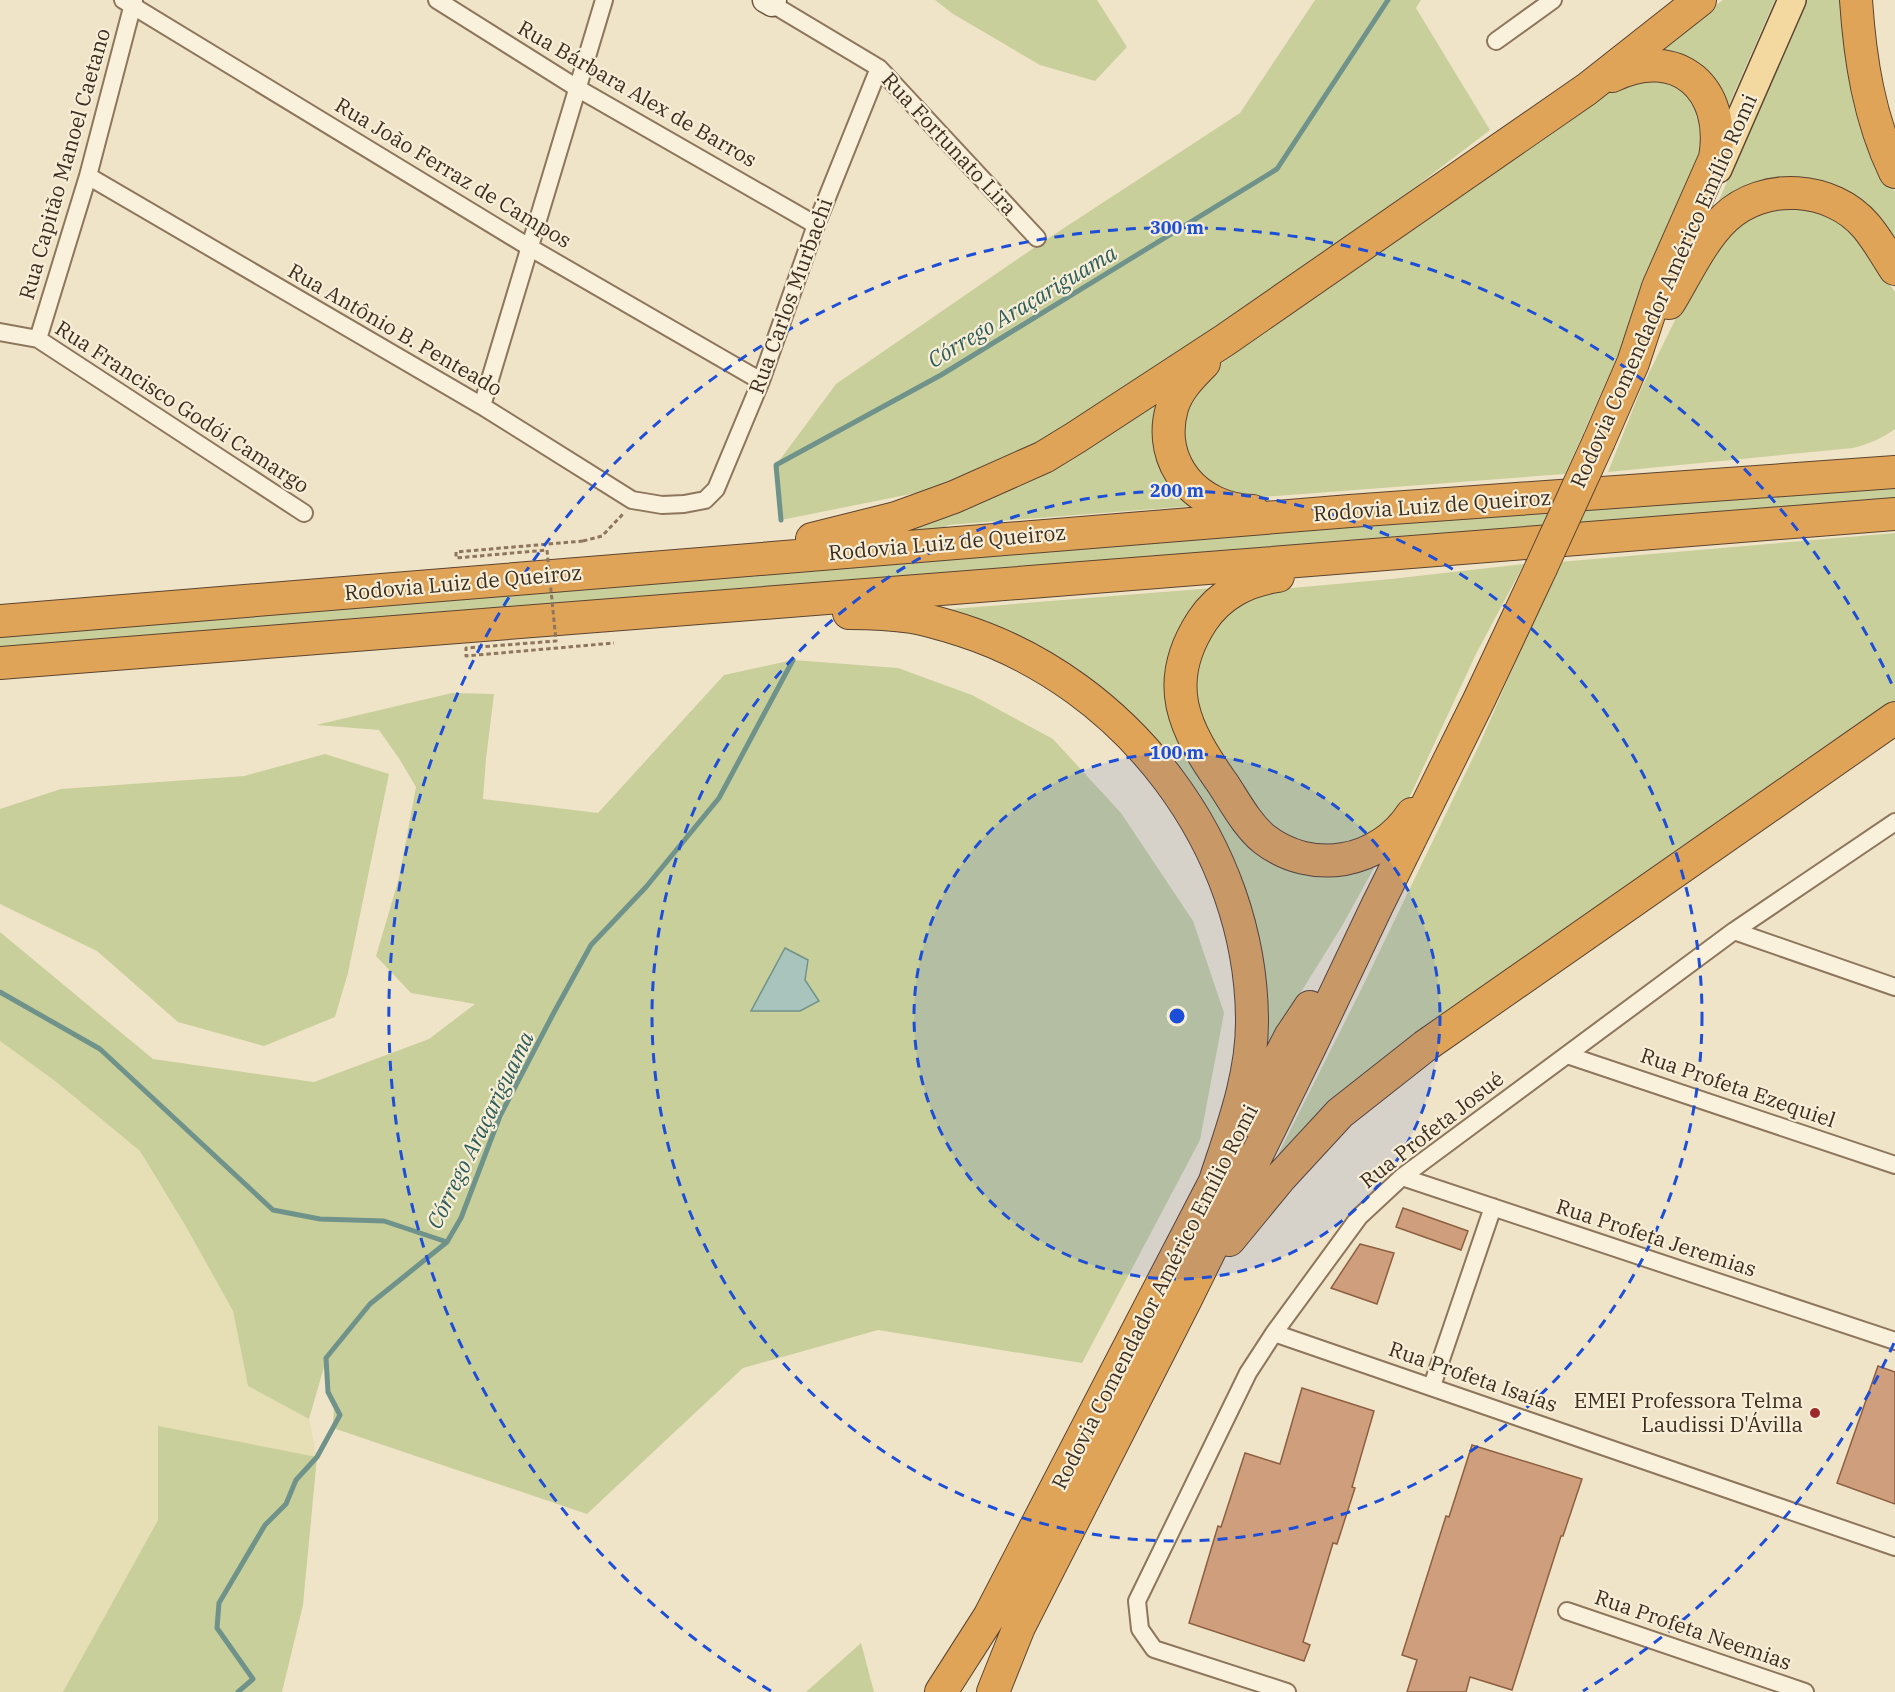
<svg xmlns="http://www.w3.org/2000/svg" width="1895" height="1692" font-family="'IBM Plex Serif',serif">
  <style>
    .farmland { fill: #e6deb5 }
    .green { fill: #c9cf9b }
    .water { fill: #a9c4bc; stroke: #6f938a; stroke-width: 1.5 }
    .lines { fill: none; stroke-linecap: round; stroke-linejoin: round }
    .stream { stroke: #6f938a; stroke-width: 5 }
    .building { fill: #cf9f7d; stroke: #8d5f41; stroke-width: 1.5 }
    .street-casing { stroke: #8d765c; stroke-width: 20 }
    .secondary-casing { stroke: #6f573f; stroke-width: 27 }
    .primary-casing { stroke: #5b4430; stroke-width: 30 }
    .highway-casing { stroke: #5b4430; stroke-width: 34 }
    .path { stroke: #8d765c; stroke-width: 3; stroke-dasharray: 4.5 3; stroke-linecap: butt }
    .street { stroke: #faf1dc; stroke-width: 16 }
    .secondary { stroke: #faf1dc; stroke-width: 24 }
    .primary { stroke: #f3d9a0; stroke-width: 27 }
    .highway { stroke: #e0a458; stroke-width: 32 }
    .highway-bridge-casing { stroke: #5b4430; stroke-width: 34; stroke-linecap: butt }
    .path-bridge { stroke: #8d765c; stroke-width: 3; stroke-dasharray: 4.5 3; stroke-linecap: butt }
    .highway-bridge { stroke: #e0a458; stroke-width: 32 }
    .ring { fill: none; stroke: #1d4ed8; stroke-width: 3; stroke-dasharray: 10 8 }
    .poi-dot { fill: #9e2a2b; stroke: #f7eed8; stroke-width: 2 }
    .labels { text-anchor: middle; stroke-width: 4.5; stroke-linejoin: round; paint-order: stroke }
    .street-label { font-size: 21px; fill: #3d2e20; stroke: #f7eed8 }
    .poi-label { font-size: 21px; fill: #3d2e20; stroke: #f7eed8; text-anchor: end }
    .water-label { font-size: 22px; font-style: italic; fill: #2f5d5a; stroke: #f7eed8 }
    .centre { fill: #1d4ed8; stroke: #f7eed8; stroke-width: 3 }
    .ring-label { font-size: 18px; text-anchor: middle; font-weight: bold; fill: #1d4ed8; stroke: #f7eed8; stroke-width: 4.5; stroke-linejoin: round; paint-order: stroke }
  </style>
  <rect width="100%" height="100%" fill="#f0e4c8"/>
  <path class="farmland" d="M 0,1041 L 55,1081 L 140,1151 L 185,1225 L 233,1311 L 248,1386 L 309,1419 L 317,1457 L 158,1427 L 158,1520 L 64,1692 L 0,1692 Z"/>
  <path class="green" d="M 935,0 L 1097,0 L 1127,47 L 1095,81 L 1040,65 L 953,14 Z
    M 1315,0 L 1421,0 L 1416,8 L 1490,130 L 1224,333 L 1118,401 L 951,486 L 781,520 L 776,465 L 836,384 L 1041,243 L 1240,113 Z
    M 1723,0 L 1775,0 L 1724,116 L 1641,57 Z
    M 1807,0 L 1846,0 L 1882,161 L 1895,192 L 1895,251 L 1852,202 L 1715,209 Z
    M 1661,75 L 1698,98 L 1705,160 L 1565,474 L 1236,499 L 1215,491 L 1182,453 L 1181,416 L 1205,376 L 1265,330 L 1604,92 Z
    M 1789,204 L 1834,217 L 1853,234 L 1895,292 L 1895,429 C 1881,439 1869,444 1853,448 L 1608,472 L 1641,389 L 1682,306 L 1717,244 L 1742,218 Z
    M 1159,398 L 1193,506 L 948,525 L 943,529 L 889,532 Z
    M 1895,480 L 1895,503 L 0,652 L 0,634 Z
    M 1895,533 L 1895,703 L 1260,1190 L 1359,994 L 1481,741 L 1559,562 Z
    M 1524,564 L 1476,654 L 1398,822 L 1342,853 L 1275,838 L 1195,732 L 1195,659 L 1230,606 L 1270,590 L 1391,579 Z
    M 1225,587 L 1173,658 L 1255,843 L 1381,855 L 1342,926 L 1257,1063 L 1256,978 L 1146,743 L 914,612 Z
    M 793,660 L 898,668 L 972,695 L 1053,739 L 1121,813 L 1193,921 L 1224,1013 L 1200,1140 L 1082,1363 L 878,1330 L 743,1368 L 587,1514 L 333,1428 L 334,1404 L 327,1378 L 326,1360 L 309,1419 L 248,1386 L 233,1311 L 185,1225 L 140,1151 L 55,1081 L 0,1041 L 0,932 L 153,1059 L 314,1082 L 429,1039 L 475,1004 L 411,993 L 376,956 L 399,878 L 416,787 L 400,760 L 379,730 L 316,725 L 452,693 L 494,694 L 486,759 L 483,799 L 598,813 L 724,675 Z
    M 325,754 L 389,774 L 348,973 L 335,1017 L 264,1046 L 178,1022 L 97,951 L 0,904 L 0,809 L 61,789 L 244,776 Z
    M 158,1426 L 317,1457 L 303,1605 L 282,1692 L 63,1692 L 158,1520 Z
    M 861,1643 L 874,1692 L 806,1692 Z"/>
  <path class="water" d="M 785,948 L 808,960 L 805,980 L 819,1001 L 800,1011 L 751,1011 Z"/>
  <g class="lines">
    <path class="stream" d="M 781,520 L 776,465 L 941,375 L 1277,169 L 1388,0
      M 0,992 L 100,1049 L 273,1210 L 320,1219 L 384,1221 L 447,1242
      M 238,1692 L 253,1679 L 217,1628 L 219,1603 L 265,1525 L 286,1504 L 296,1480 L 317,1457 L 340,1415 L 328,1392 L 326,1358 L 370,1304 L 447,1242 L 461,1218 L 500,1116 L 552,1016 L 591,945 L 646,887 L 719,798 L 793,660"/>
  </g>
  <path class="building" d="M 1403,1208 L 1468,1231 L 1461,1250 L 1396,1227 Z
    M 1360,1244 L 1394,1253 L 1377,1304 L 1331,1288 Z
    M 1878,1366 L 1895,1372 L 1895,1504 L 1837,1483 Z
    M 1302,1388 L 1374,1411 L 1352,1487 L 1355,1488 L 1337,1544 L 1333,1543 L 1303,1642 L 1310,1645 L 1304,1661 L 1189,1623 L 1218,1526 L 1221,1527 L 1245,1453 L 1280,1464 Z
    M 1472,1445 L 1582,1479 L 1563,1536 L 1561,1536 L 1512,1690 L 1470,1677 L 1466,1692 L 1407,1692 L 1417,1660 L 1402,1655 L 1446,1516 L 1449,1517 Z"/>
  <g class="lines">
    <g class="street-casing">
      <path id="street" d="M 123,0 L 529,247 L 761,381
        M 437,0 L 577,88 L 816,225
        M 772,4 L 879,68 L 1037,238
        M 1496,41 L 1553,0
        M 88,176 L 482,406 L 632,500 L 662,505 L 684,504 L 705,500 L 716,489 L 761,381 L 816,225 L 879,68
        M 0,332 L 38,339 L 304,513
        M 38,339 L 88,176 L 134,0
        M 482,406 L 604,0
        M 1734,931 L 1895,987
        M 1567,1055 L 1895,1165
        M 1402,1177 L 1895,1341
        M 1274,1333 L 1895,1547
        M 1432,1386 L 1493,1207
        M 1567,1611 L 1805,1692
        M 1287,1692 L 1154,1649 L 1140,1629 L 1137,1601 L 1248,1373 L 1274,1333 L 1359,1217 L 1402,1177 L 1734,931 L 1895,822"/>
    </g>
    <g class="secondary-casing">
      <path id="secondary" d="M 765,0 L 772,4 L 774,0"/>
    </g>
    <g class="primary-casing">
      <path id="primary" d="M 1718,169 L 1792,0"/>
    </g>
    <g class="highway-casing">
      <path id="highway" d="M 1856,0 C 1860,59 1869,118 1895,172
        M 1669,303 C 1686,275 1701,241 1725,218 C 1764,181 1832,186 1866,226 C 1877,239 1886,255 1895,269
        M 1204,363 C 1191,376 1177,390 1172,408 C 1156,464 1198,510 1253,511
        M 1599,441 L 1633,363 L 1658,287 L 1715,158 C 1727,89 1678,44 1612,76
        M 812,539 L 896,518 L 954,497 L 1044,457 L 1075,438 L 1225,340 L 1587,89 L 1700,0
        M 1278,576 C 1247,580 1219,595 1202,621 C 1161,684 1184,729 1223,784 C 1235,802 1247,825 1264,839 C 1312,876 1379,864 1412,814
        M 849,613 C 870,613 892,614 912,617 C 929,620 945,625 961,630 C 1127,683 1252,846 1252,1022 C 1252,1077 1232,1129 1215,1181
        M 0,621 L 1350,511 L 1895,472
        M 0,663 L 1895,514
        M 1247,1120 L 1290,1037 L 1310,1007
        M 1229,1240 L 1280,1178 L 1340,1113 L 1425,1046 L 1895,718
        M 941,1692 L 989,1617 L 1225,1162
        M 993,1692 L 1019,1627 L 1186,1299 L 1310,1047 L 1377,906 L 1479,700 L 1541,568"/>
    </g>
    <path class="path" d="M 583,541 L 602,536 L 623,514"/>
    <use href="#street" class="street"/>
    <use href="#secondary" class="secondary"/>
    <use href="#primary" class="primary"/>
    <use href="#highway" class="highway"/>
    <g class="highway-bridge-casing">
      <path id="highway-bridge" d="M 1541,568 L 1599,441"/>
    </g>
    <path class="path-bridge" d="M 583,541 L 456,552 L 456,558 L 547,550 L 556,641 L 466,648 L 466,656 L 614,643"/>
    <use href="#highway-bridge" class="highway-bridge"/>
  </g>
  <circle cx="1177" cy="1016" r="263" fill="#1d4ed8" fill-opacity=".12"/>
  <g class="ring">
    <circle cx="1177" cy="1016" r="263"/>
    <circle cx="1177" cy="1016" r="525"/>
    <path d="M1894 1343A788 788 0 0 1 1583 1691M771 1691A788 788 0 1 1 1894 689"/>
  </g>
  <circle class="poi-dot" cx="1815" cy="1413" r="6"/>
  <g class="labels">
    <g class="street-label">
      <text transform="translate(637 94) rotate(30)" y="7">Rua Bárbara Alex de Barros</text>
      <text transform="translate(949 144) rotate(47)" y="7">Rua Fortunato Lira</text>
      <text transform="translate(65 164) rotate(-74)" y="7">Rua Capitão Manoel Caetano</text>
      <text transform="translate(453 173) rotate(31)" y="7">Rua João Ferraz de Campos</text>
      <text transform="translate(1664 291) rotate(-66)" y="7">Rodovia Comendador Américo Emílio Romi</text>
      <text transform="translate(791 296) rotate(-70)" y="7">Rua Carlos Murbachi</text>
      <text transform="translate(395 330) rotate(30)" y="7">Rua Antônio B. Penteado</text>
      <text transform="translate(182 407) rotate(33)" y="7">Rua Francisco Godói Camargo</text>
      <text transform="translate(1432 506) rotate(-4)" y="7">Rodovia Luiz de Queiroz</text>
      <text transform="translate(947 543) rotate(-5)" y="7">Rodovia Luiz de Queiroz</text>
      <text transform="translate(463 583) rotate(-5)" y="7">Rodovia Luiz de Queiroz</text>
      <text transform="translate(1738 1088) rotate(19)" y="7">Rua Profeta Ezequiel</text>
      <text transform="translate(1432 1130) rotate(-38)" y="7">Rua Profeta Josué</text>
      <text transform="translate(1656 1238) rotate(18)" y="7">Rua Profeta Jeremias</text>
      <text transform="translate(1155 1297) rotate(-63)" y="7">Rodovia Comendador Américo Emílio Romi</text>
      <text transform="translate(1473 1377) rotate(19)" y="7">Rua Profeta Isaías</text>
      <text transform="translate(1693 1630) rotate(19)" y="7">Rua Profeta Neemias</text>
    </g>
    <g class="poi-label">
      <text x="1803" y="1408">EMEI Professora Telma<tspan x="1803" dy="24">Laudissi D'Ávilla</tspan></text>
    </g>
    <g class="water-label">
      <text transform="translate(1022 306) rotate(-31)" y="8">Córrego Araçariguama</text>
      <text transform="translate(480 1130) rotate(-64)" y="8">Córrego Araçariguama</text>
    </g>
  </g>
  <circle cx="1177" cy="1016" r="9" class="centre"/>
  <g class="ring-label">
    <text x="1177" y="234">300 m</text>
    <text x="1177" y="497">200 m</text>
    <text x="1177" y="759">100 m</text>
  </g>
</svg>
